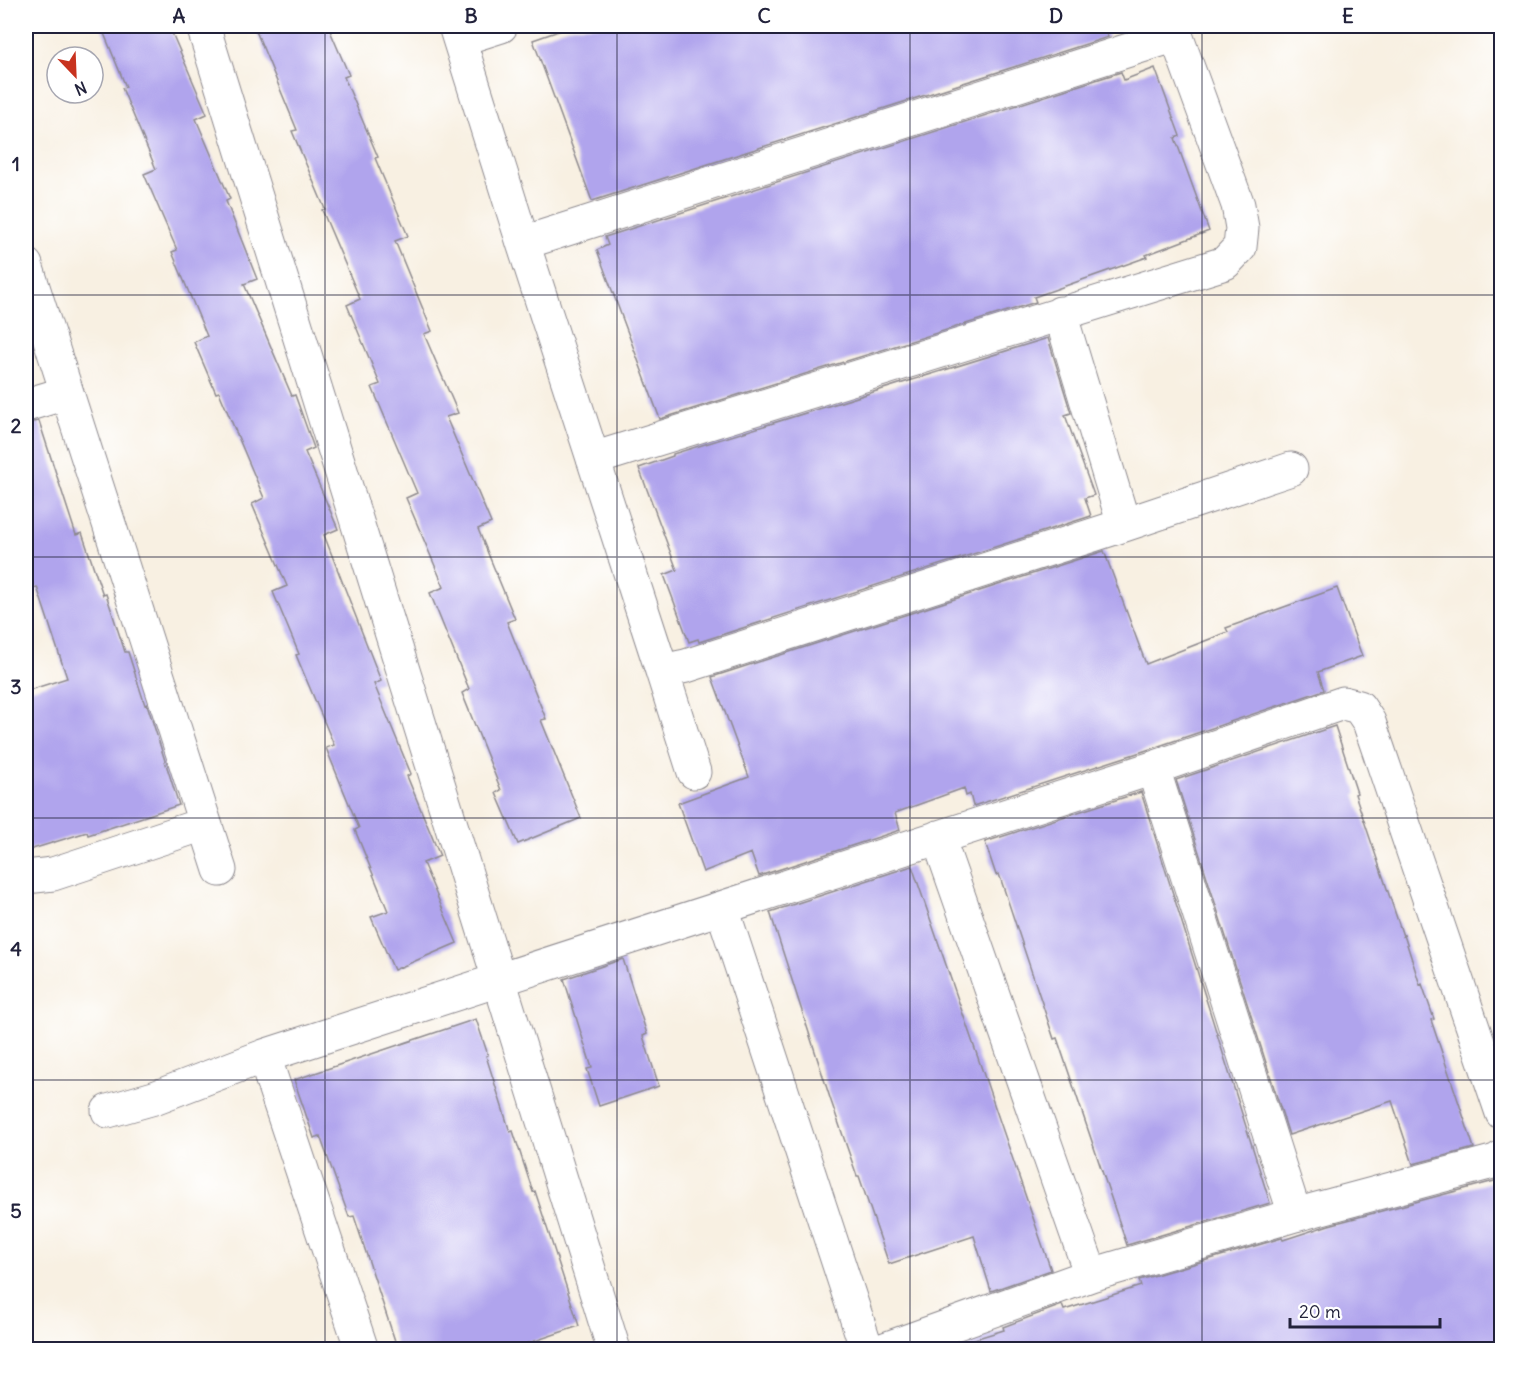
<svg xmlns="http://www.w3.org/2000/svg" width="1527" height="1375" font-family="Delius,sans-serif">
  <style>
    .building { fill: #b0a4ed }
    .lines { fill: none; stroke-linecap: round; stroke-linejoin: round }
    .minor-casing { stroke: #8d898e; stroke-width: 35 }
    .minor { stroke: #fff; stroke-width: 33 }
    .grid { fill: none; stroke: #22223b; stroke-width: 1.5; stroke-opacity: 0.55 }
    .neatline { fill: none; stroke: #22223b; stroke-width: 2 }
    .grid-label { font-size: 20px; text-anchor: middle; font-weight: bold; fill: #22223b }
  </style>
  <rect width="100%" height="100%" fill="#fff"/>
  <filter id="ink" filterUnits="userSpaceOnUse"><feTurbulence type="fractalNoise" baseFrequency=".0167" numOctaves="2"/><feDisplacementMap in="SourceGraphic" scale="12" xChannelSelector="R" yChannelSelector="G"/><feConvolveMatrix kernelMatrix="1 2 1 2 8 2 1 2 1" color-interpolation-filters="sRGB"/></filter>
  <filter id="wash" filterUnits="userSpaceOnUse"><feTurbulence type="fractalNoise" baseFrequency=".008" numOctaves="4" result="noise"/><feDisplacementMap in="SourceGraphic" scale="24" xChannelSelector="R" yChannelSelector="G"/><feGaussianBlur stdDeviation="1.35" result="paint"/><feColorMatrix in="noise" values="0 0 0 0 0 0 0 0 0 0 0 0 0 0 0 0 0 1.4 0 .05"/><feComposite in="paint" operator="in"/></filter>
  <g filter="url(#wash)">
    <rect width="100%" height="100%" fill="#f8f0e2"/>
    <g id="blocks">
      <path class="building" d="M 101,26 L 169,26 L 207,114 L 196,119 L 230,199 L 226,201 L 257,279 L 244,284 L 292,396 L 295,395 L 314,448 L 305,452 L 338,529 L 324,535 L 381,681 L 374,684 L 411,774 L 407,776 L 440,856 L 423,863 L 457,943 L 394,970 L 371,917 L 388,911 L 355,830 L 359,828 L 326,748 L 334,745 L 296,655 L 299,654 L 273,592 L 287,586 L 252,504 L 264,498 L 219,392 L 216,393 L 194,342 L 207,336 L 172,252 L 177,250 L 144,174 L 156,169 L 122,88 L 126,87 Z
        M 254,26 L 328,26 L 349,75 L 344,77 L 378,157 L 375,158 L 408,236 L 395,241 L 432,331 L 424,334 L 458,413 L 446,417 L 491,523 L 478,529 L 515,619 L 507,622 L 546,719 L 541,720 L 581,818 L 518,844 L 496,793 L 501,790 L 462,693 L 469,689 L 430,593 L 444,587 L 406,498 L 417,493 L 372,387 L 380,384 L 347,305 L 360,299 L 322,210 L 325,209 L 292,131 L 297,130 Z
        M 573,26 L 1104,26 L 1108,37 L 592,201 L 533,40 Z
        M 1155,68 L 1180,136 L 1175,138 L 1209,231 L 1146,255 L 1147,257 L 1034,297 L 1036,302 L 660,419 L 597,250 L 608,245 L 605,237 L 1121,72 L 1124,80 Z
        M 1048,338 L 1071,413 L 1065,415 L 1094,495 L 1085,498 L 1091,516 L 699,642 L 698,639 L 689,642 L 664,575 L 677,570 L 639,468 L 673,456 L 673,454 Z
        M 39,421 L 76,535 L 82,533 L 103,595 L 106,594 L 125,652 L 128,652 L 145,705 L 147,704 L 179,805 L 88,835 L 87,832 L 26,851 L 26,691 L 67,678 L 37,587 L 34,588 L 26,561 L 26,423 Z
        M 1104,551 L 1146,664 L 1228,632 L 1226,628 L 1337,588 L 1362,656 L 1318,672 L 1324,690 L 1147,750 L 973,806 L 970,794 L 966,796 L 964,788 L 895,813 L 900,830 L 759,876 L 751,853 L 703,872 L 678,803 L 749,777 L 712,677 Z
        M 1335,726 L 1357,793 L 1355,794 L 1403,936 L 1404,935 L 1420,985 L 1422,984 L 1434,1019 L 1431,1020 L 1474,1148 L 1413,1164 L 1392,1101 L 1289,1135 L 1176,780 Z
        M 1141,792 L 1270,1203 L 1127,1245 L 1057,1038 L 1054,1039 L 999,874 L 996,875 L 985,842 Z
        M 912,866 L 1051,1270 L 991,1291 L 974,1236 L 889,1264 L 859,1176 L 857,1176 L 831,1101 L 770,912 Z
        M 623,959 L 647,1034 L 643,1036 L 659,1086 L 599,1106 L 587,1069 L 592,1068 L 564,979 Z
        M 476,1019 L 488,1055 L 486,1056 L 510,1132 L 513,1131 L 533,1192 L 535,1191 L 579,1326 L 508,1350 L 398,1350 L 354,1216 L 349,1217 L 320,1136 L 314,1138 L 294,1080 Z
        M 1502,1179 L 1502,1350 L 969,1350 L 968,1341 L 1004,1330 L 1003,1327 L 1062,1305 L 1064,1310 L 1141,1286 L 1139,1280 L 1282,1238 L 1283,1240 L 1329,1225 Z"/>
    </g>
  </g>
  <g filter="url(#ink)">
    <use href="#blocks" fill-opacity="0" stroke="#8d898e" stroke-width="1.5"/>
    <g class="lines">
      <g class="minor-casing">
        <path id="minor" d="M 203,26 L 614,1350
          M 455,26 L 523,243 L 662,671 L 686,666 L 1124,525 L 1291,469
          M 460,39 L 501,26
          M 523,243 L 1176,35
          M 26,265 L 220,870
          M 1060,313 L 1124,525
          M 26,405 L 66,393
          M 593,459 L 1225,263 L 1240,247 L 1242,228 L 1238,205 L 1176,35 L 1170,26
          M 662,671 L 694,772
          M 1153,768 L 1295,1215
          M 938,837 L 1091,1275
          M 26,877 L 53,874 L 204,824
          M 722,908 L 867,1350
          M 264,1056 L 362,1350
          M 108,1111 L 154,1098 L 264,1056 L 1153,768 L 1343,703 L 1359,707 L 1369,722 L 1502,1113
          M 882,1350 L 1091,1275 L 1295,1215 L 1496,1161 L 1502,1157"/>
      </g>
      <use href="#minor" class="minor"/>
    </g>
  </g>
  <path class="grid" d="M 325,26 L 325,1350M 617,26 L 617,1350M 910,26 L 910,1350M 1202,26 L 1202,1350M 26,295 L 1502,295M 26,557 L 1502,557M 26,818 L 1502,818M 26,1080 L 1502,1080"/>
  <rect width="1527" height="1375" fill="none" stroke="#fff" stroke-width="66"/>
  <g transform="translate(75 75) rotate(157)"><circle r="28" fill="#ffffff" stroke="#a7a7b1" stroke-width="1.5"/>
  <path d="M0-4.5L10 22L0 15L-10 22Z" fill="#c8321e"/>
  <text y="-9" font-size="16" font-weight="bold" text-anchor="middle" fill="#22223b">N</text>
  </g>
  <path d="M1290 1318v9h150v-9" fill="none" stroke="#22223b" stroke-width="3"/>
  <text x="1299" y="1318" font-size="18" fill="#22223b" stroke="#ffffff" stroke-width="4.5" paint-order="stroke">20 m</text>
  <rect x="33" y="33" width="1461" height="1309" class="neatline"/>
  <g class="grid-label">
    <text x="179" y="23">A</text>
    <text x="471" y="23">B</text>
    <text x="764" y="23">C</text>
    <text x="1056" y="23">D</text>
    <text x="1348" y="23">E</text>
    <text x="16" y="171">1</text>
    <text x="16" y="433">2</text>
    <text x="16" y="694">3</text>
    <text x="16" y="956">4</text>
    <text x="16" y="1218">5</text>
  </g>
</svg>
